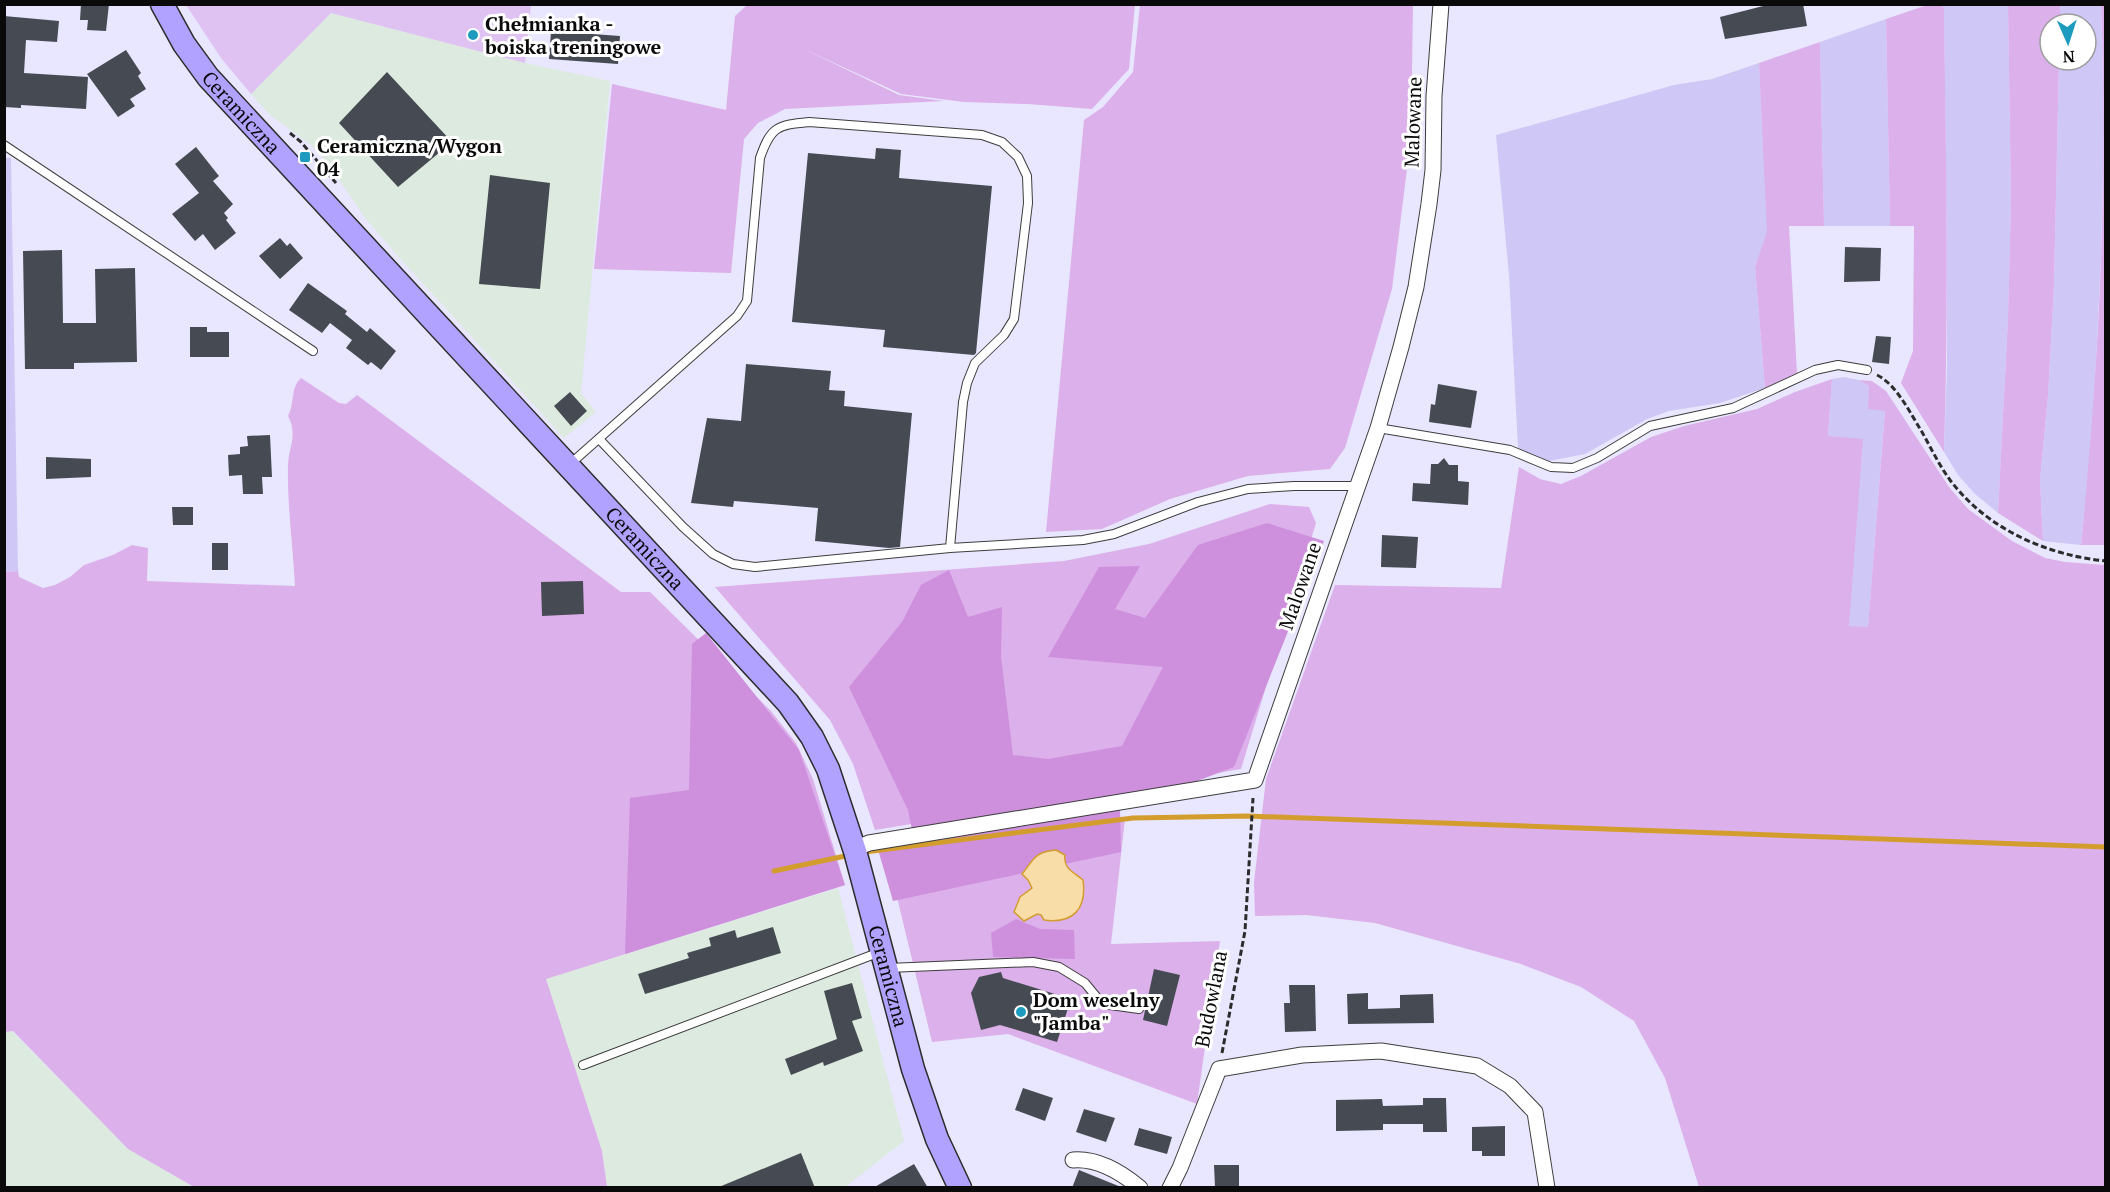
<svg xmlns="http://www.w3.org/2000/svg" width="2110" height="1192" font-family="'PT Serif',serif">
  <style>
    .industrial { fill: #ddeadf }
    .farmland { fill: #cfc7f6 }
    .green { fill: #dcb0ea }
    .forest { fill: #ce8fdc }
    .pitch { fill: #dfc2f1 }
    .water { fill: #f9dda9; stroke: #d39d2d; stroke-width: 1.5 }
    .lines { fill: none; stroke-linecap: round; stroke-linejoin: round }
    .stream { stroke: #d39d2d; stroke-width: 5 }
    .building { fill: #464b53 }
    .lane-casing { stroke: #3d3d3d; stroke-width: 10 }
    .street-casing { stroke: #3d3d3d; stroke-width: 17 }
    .secondary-casing { stroke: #2c2c2c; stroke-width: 25 }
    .path { stroke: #2c2c2c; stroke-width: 3; stroke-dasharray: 6 3; stroke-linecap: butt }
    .lane { stroke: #fff; stroke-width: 8 }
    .street { stroke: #fff; stroke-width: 15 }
    .secondary { stroke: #b1a2ff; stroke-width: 22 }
    .poi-dot { fill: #1d9bbf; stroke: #fff; stroke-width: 2 }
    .labels { text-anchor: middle; stroke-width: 6; stroke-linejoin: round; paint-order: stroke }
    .poi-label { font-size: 20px; font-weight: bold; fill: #0a0a0a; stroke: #fff; text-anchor: start }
    .street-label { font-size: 20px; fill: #0a0a0a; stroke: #fff }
  </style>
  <rect width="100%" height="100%" fill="#e9e7ff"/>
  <path class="industrial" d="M 331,13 L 525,63 L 610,81 L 581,393 L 596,412 L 564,438 L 396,254 L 365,218 L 326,161 L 311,145 L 270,115 L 251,94 Z
    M 838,888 L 904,1141 L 845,1187 L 607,1187 L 602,1151 L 545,979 Z
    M 12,1031 L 128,1149 L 194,1187 L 5,1188 L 5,1032 Z"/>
  <path class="farmland" d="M 1941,5 L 2008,5 L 2011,203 L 2008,318 L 1998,513 L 1975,494 L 1958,475 L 1944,452 L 1947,367 L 1947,260 L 1944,9 Z
    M 2060,5 L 2101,5 L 2104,127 L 2101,255 L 2093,427 L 2081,545 L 2043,541 L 2040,480 L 2048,396 L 2054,286 L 2059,60 L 2086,60 L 2086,24 L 2060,24 Z
    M 1886,19 L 1890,226 L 1824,226 L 1820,42 Z
    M 1759,63 L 1768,232 L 1755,267 L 1765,388 L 1720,403 L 1669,411 L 1647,419 L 1585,454 L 1549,461 L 1518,448 L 1509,275 L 1496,135 L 1674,85 L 1712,79 Z
    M 4,158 L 11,158 L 18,571 L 5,572 Z
    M 1844,377 L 1859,380 L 1869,386 L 1885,410 L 1868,628 L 1849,626 L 1828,436 L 1832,379 Z"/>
  <path class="green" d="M 2105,4 L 2106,545 L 2081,545 C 2099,366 2108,185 2101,5 Z
    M 747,5 L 747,4 L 1135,5 L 1129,69 L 1092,109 L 1028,104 L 964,102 L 901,94 L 802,48 L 899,95 L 944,101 L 785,109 L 758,123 L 744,139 L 731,273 L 594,269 L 612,84 L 726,110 L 735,16 Z
    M 1140,5 L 1413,5 L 1411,137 L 1392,289 L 1345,448 L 1330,469 L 1248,476 L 1170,499 L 1102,529 L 1046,532 L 1084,120 L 1103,107 L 1133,72 Z
    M 1927,5 L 1941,5 L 1944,8 C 1946,156 1949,304 1944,452 L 1901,383 L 1913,351 L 1914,226 L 1890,226 L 1886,19 Z
    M 2008,5 L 2060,5 L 2060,24 L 2050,24 L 2050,60 L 2059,60 L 2054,286 L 2048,396 L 2040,480 L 2043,541 L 1998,513 L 2008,318 L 2011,203 Z
    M 1820,42 L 1824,226 L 1789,226 L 1797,373 L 1765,388 L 1755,267 L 1767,232 L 1759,63 Z
    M 301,378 L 339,403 L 346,404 L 357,395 L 621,592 L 650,592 L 771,711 L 796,743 L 813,779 L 845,885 L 546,979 L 602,1151 L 607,1187 L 194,1187 L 128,1149 L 13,1031 L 5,1032 L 4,572 L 18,571 L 19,577 L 43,588 L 55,585 L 70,577 L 84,565 L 113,555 L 132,545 L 148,548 L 147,581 L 295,586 C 293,546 287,505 288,465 C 289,445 298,436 288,416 C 295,403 290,388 301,378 Z
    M 1832,379 L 1828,436 L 1863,439 L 1849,626 L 1868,627 L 1885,411 L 1868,409 L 1869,386 L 1859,380 L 1872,381 L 1886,391 L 1949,487 L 1968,509 L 2012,541 L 2045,558 L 2065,562 L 2105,565 L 2105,1187 L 1699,1187 L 1665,1078 L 1634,1021 L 1581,987 L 1521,964 L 1375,923 L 1306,915 L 1255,916 L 1254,882 L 1266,779 L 1335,585 L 1501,588 L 1519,467 L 1540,479 L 1561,484 L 1581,476 L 1651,437 L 1684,426 L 1757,409 L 1795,392 Z
    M 1270,504 L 1309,507 L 1316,523 L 1241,769 L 875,830 L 853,764 L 830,720 L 715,587 L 1064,561 L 1149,544 Z
    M 1125,819 L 1111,944 L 1220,941 L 1197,1104 L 1008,1034 L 932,1042 L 887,856 Z"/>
  <path class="forest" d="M 1267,523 L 1324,541 L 1234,767 L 1184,786 L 912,830 L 908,810 L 849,687 L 902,622 L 921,585 L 949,570 L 968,617 L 1002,607 L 1001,657 L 1013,755 L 1048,759 L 1122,746 L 1163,667 L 1048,657 L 1099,567 L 1140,566 L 1115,609 L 1145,618 L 1198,545 Z
    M 706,633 L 799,750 L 845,885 L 625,954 L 630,798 L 689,790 L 692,644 Z
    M 1120,808 L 1121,852 L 893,901 L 877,846 Z
    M 1016,919 L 1040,929 L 1074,930 L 1075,959 L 993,957 L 991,933 Z"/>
  <path class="pitch" d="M 186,5 L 531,5 L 525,63 L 331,13 L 251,94 L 221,58 Z"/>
  <path class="water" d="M 1056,850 L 1065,855 C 1063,869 1074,872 1083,880 C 1087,909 1073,924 1044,920 L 1041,915 L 1037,914 L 1024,921 L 1014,912 L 1020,897 L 1032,888 L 1028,880 L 1022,874 C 1034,859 1034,852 1056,850 Z"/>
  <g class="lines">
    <path class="stream" d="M 865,852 L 1133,818 L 1247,816 L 2106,847
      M 774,871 L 850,855"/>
  </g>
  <path class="building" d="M 81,4 L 109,4 L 106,31 L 87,30 L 88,20 L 80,20 Z
    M 1771,4 L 1803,4 L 1807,26 L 1725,39 L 1720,17 Z
    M 4,16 L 59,21 L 57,42 L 26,40 L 24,73 L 88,77 L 86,109 L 21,105 L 21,108 L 4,107 Z
    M 551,31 L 620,36 L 618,64 L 549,59 Z
    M 126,50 L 141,73 L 138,76 L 146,89 L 130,99 L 135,106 L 118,117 L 87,74 Z
    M 387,72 L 452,142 L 398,187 L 339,123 Z
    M 196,147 L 219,176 L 213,181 L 233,204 L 224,213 L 228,218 L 226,220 L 236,233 L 215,250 L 203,234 L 195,241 L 172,214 L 199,193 L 175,164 Z
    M 876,148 L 901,150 L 899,178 L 992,186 L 976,353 L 974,355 L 883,347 L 885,330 L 792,322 L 808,153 L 875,159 Z
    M 490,175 L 550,183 L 540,289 L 479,284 Z
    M 280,238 L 287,246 L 290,243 L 303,258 L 280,279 L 259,256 Z
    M 1845,247 L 1881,248 L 1880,281 L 1844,282 Z
    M 62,250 L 63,323 L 96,323 L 95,269 L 135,268 L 137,362 L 74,363 L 74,369 L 25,369 L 23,251 Z
    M 308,283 L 347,311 L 345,314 L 367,332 L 370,328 L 396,351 L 381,370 L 371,362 L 368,365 L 346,348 L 352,340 L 330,323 L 322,333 L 289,310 Z
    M 190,327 L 207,327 L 207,332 L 229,332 L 229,357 L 190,357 Z
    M 1876,336 L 1891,337 L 1889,364 L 1872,362 Z
    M 746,364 L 831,371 L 829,390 L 845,391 L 844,406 L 912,413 L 900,547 L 889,548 L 815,541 L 818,508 L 734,501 L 733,507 L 691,503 L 707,418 L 741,421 Z
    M 1438,384 L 1477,391 L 1471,428 L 1429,422 L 1431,404 L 1435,405 Z
    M 570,392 L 587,411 L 571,426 L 554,406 Z
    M 270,435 L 272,477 L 262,477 L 263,494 L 243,494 L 242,475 L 229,476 L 228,455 L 240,454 L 240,447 L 248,446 L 247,436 Z
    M 46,457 L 91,459 L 91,477 L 46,479 Z
    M 1444,458 L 1449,465 L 1458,465 L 1458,481 L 1469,482 L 1468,505 L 1412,501 L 1413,483 L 1430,484 L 1431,464 L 1438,464 Z
    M 172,507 L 193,507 L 193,525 L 173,525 Z
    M 1382,535 L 1418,537 L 1416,568 L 1381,567 Z
    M 212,543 L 228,543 L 228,570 L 212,570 Z
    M 583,581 L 584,614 L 542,616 L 541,582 Z
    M 773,927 L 781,953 L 645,994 L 638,974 L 689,958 L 687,953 L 711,946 L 709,938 L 735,930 L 737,938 Z
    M 1154,969 L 1180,975 L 1167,1026 L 1143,1020 Z
    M 1001,972 L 1003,978 L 1071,999 L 1057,1042 L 1000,1025 L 981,1030 L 971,993 L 979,977 Z
    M 852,983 L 862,1018 L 852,1021 L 863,1051 L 824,1066 L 823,1062 L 791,1075 L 785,1059 L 837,1039 L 824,991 Z
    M 1289,985 L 1315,985 L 1316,1031 L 1285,1032 L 1284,1003 L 1290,1003 Z
    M 1368,993 L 1368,1009 L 1400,1008 L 1400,995 L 1433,994 L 1434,1023 L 1348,1024 L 1347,994 Z
    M 1023,1088 L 1053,1098 L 1045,1121 L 1015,1110 Z
    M 1423,1098 L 1446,1098 L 1447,1132 L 1423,1132 L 1423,1124 L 1383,1124 L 1383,1130 L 1336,1131 L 1336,1100 L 1382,1099 L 1383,1106 L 1423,1105 Z
    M 1084,1109 L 1115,1118 L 1106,1142 L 1076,1132 Z
    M 1505,1126 L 1505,1156 L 1482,1156 L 1482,1151 L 1472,1151 L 1472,1127 Z
    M 1139,1128 L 1172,1137 L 1167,1154 L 1134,1145 Z
    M 801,1153 L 815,1188 L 719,1188 L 719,1187 Z
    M 914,1164 L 928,1188 L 873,1188 Z
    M 1214,1165 L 1239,1165 L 1239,1187 L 1215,1187 Z
    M 1079,1170 L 1121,1187 L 1121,1188 L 1072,1188 Z"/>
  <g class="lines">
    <g class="lane-casing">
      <path id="lane" d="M 4,145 L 313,351
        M 1378,428 L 1510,450 L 1551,467 L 1573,468 L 1597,458 L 1650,426 L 1733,408 L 1815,370 L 1838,365 L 1867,370
        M 569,465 L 737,316 L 747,301 L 760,158 C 771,126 778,125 809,122 L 982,135 L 1002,142 L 1018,157 L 1027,176 L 1028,203 L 1014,319 L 1004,335 L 975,363 L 967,383 L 963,402 L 950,548 L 755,567 L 733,564 L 713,554 L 683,527 L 599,439
        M 950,548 L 1083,540 L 1114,534 L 1198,502 L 1248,489 L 1294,486 L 1357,486
        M 888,968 L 1033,962 L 1059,967 L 1085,983 L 1099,1000 L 1110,1005 L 1139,1009
        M 583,1065 L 880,952"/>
    </g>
    <g class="street-casing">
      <path id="street" d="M 854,849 L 869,843 L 1255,780 L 1378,428 L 1401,347 L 1416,287 L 1429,204 L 1433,170 L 1434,96 L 1441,4
        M 1073,1160 C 1097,1158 1122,1173 1140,1188
        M 1170,1188 L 1180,1168 L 1219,1069 L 1302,1055 L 1381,1051 L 1477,1066 L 1510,1086 L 1535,1112 L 1547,1188"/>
    </g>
    <g class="secondary-casing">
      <g id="secondary">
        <path id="s1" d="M 162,4 L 184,44 L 208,77 L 788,703 L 812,737 L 828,769 L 855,851 L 913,1069 L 937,1139 L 960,1188"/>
      </g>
    </g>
    <path class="path" d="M 290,133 L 301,142 L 336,183
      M 1877,375 C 1897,385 1910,413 1922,432 C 1931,448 1939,465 1950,480 C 1987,529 2046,555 2106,561
      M 1222,1053 L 1245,931 L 1253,798"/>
    <use href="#lane" class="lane"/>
    <use href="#street" class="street"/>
    <use href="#secondary" class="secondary"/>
  </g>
  <g class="poi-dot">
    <circle cx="473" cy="35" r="6"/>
    <rect x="299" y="151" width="12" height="12" rx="3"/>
    <circle cx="1021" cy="1012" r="6"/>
  </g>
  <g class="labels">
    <g class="poi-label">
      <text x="485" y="31">Chełmianka -<tspan x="485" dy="23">boiska treningowe</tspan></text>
      <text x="317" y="153">Ceramiczna/Wygon<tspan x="317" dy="23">04</tspan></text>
      <text x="1033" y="1007">Dom weselny<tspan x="1033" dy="23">"Jamba"</tspan></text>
    </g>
    <g class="street-label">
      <text dy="7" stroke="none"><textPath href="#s1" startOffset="135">Ceramiczna</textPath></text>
      <text transform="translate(1413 122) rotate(-88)" y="7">Malowane</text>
      <text dy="7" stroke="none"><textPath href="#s1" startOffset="729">Ceramiczna</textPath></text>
      <text transform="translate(1300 586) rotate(-71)" y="7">Malowane</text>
      <text dy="7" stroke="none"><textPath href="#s1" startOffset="1233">Ceramiczna</textPath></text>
      <text transform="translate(1211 999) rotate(-79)" y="7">Budowlana</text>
    </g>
  </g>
  <rect width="2110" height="1192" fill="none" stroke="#0a0a0a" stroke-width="12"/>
  <g transform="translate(2068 42) rotate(177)"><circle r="28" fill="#ffffff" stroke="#9d9d9d" stroke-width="1.5"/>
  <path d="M0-4.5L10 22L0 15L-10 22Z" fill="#1d9bbf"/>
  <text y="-9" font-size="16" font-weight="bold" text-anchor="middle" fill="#0a0a0a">N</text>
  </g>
</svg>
